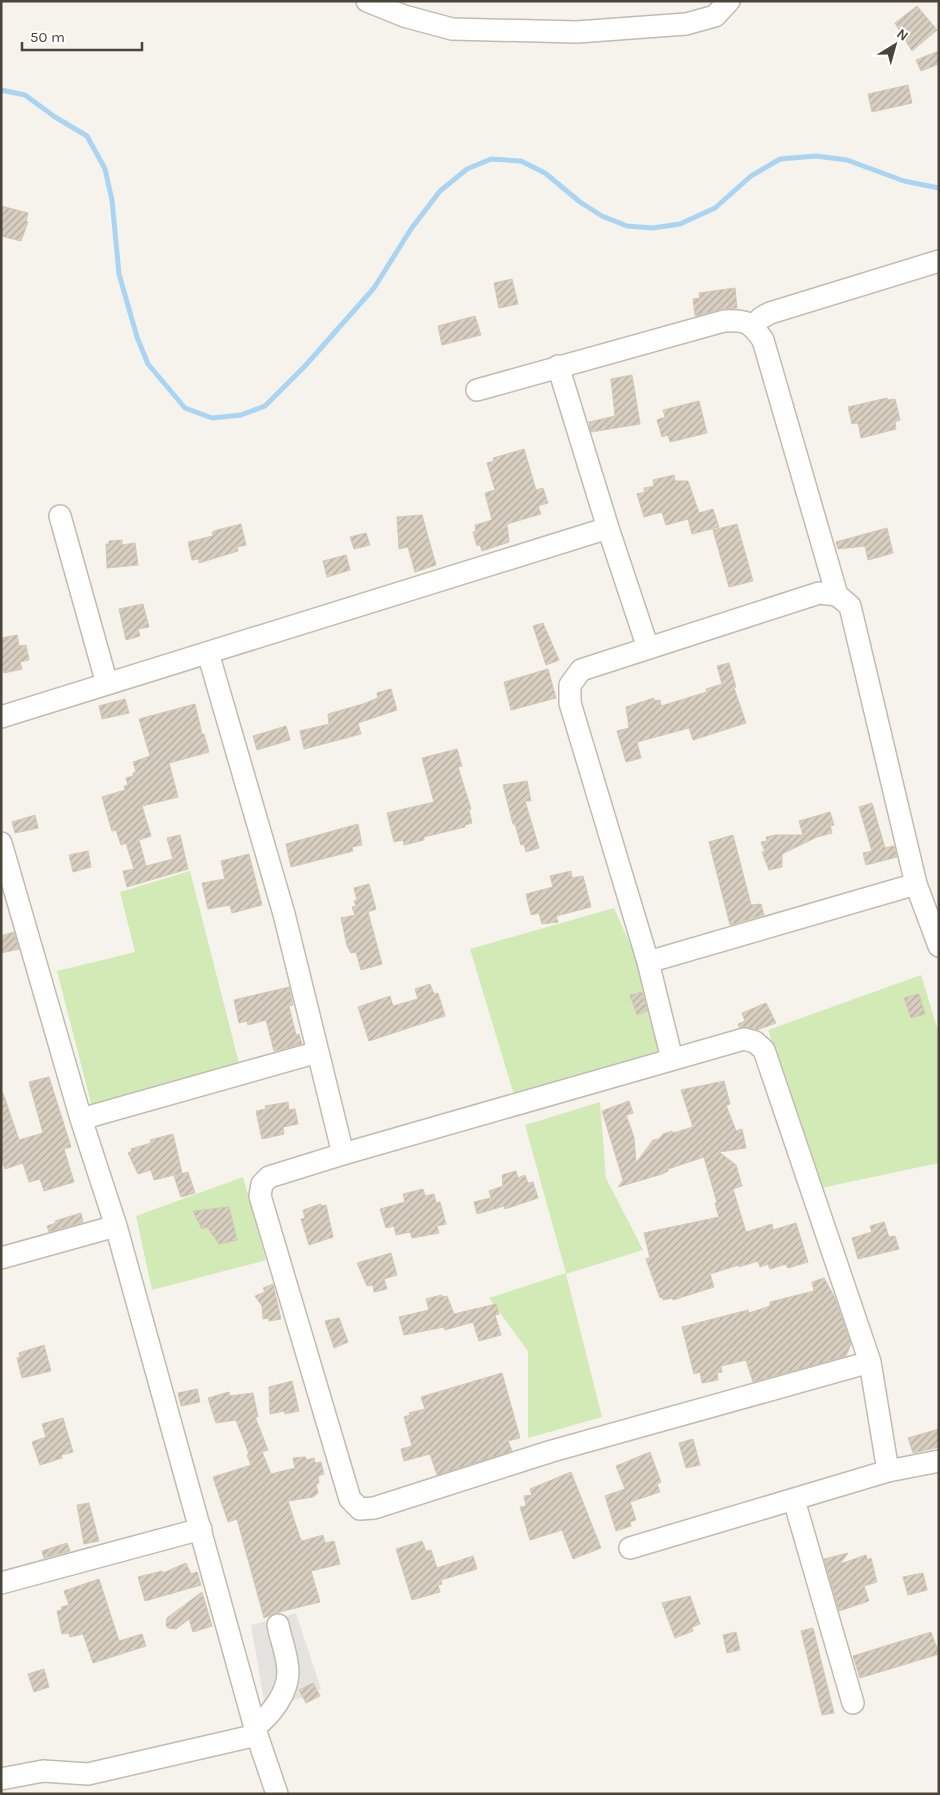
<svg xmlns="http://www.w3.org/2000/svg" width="940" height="1795" font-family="Karla,sans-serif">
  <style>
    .grass { fill: #d2eab5 }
    .parking { fill: #e5e3e0 }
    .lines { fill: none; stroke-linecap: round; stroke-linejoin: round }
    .stream { stroke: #a9d4f2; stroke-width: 5 }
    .building { fill: url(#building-hatch); stroke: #d3c7b4 }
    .minor-casing { stroke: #c2bbae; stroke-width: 24 }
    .minor { stroke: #fff; stroke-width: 21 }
  </style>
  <defs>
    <pattern id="building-hatch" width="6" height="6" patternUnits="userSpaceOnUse" patternTransform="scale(1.25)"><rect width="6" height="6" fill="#d8cfc1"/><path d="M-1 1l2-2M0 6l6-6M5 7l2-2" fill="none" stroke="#b1aa9e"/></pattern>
  </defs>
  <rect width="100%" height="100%" fill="#f6f3ec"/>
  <path class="grass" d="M 190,871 L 241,1071 L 92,1107 L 57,971 L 135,952 L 120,892 Z
    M 614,908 L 646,980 L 663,1056 L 514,1095 L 470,949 Z
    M 921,975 L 939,1034 L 939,1163 L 821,1188 L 768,1030 Z
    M 600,1102 L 606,1178 L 643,1250 L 566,1274 L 602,1417 L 528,1438 L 528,1351 L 489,1298 L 566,1273 L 525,1125 Z
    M 243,1177 L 266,1260 L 152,1290 L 136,1216 Z"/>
  <path class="parking" d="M 296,1613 L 321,1689 L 266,1712 L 251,1625 Z"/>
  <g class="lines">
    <path class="stream" d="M 1,90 L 25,95 L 55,117 L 87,136 L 105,169 L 112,200 L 119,274 L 137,337 L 148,364 L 185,408 L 212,418 L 241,415 L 265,406 L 305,366 L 374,288 L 411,229 L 440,191 L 467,169 L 491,159 L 521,161 L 545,173 L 580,202 L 602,216 L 627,226 L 653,228 L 680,224 L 715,208 L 751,176 L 780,159 L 816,156 L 847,160 L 904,181 L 939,188"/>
  </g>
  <path class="building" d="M 917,6 L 937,30 L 912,51 L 895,23 Z
    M 939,51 L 939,64 L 921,71 L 916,60 Z
    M 908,85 L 912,103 L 872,112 L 868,94 Z
    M 1,206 L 28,213 L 26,221 L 28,222 L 21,241 L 1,236 Z
    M 512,279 L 518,304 L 499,308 L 494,283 Z
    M 735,288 L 737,308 L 721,309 L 695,316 L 693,299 L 700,298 L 699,293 Z
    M 475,316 L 481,335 L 442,345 L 438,326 Z
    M 632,375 L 640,424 L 591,432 L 589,422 L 615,416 L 611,379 Z
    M 887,398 L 888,400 L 895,399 L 900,420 L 895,422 L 896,429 L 861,438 L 858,423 L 852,424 L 848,407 Z
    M 699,401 L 707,433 L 670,442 L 668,435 L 662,437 L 657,420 L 665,417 L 663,410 Z
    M 524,449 L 536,490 L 543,488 L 548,503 L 538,506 L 541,514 L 507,524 L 509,542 L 482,551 L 480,545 L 477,546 L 473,532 L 476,531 L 475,525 L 492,520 L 485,493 L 495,490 L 487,463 L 494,461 L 493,458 Z
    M 674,475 L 675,481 L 688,481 L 699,513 L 713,509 L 719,527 L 692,534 L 688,519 L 666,525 L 662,512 L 644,517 L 637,494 L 645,492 L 644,488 L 654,486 L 653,480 Z
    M 422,515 L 436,565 L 415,572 L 408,547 L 399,549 L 397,517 Z
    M 241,524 L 246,545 L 237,547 L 238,551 L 199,563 L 199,559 L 192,560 L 188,542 L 213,536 L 212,532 L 217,530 Z
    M 737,524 L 753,581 L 729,587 L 713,530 Z
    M 887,528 L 893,553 L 868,560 L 865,546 L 838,549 L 836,542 Z
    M 366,533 L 370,545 L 354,549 L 350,537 Z
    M 122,540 L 122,545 L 135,543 L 138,565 L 107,568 L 106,544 L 109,544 L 109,541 Z
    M 346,555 L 350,570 L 327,577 L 323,561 Z
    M 143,604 L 149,627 L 138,629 L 140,636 L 126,640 L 119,609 Z
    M 543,623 L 559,660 L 546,665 L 533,626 Z
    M 17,635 L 19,646 L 26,645 L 29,660 L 20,662 L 22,669 L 4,673 L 1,663 L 1,638 Z
    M 729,663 L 736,687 L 734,688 L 746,723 L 693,740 L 689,728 L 637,742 L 641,758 L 626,762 L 617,731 L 629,728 L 626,707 L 654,698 L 654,701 L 660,700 L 661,706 L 707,692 L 706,689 L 722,684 L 717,666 Z
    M 548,669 L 556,698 L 511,710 L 504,682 Z
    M 391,689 L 397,710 L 358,723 L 361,734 L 304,749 L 300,731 L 329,724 L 328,714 L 363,704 L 378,698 L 377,693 Z
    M 125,699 L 129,713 L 102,719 L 99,706 Z
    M 195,704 L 202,734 L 204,734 L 209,752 L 169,763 L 178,797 L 142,806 L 151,836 L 139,840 L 146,866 L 173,859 L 167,838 L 180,835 L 188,869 L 127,887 L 123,871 L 134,869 L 126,843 L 121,845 L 116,830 L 112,831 L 102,797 L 125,790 L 124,786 L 128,785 L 126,778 L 133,776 L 133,773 L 136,772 L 133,762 L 150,756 L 139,719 Z
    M 286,726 L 290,740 L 257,750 L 253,736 Z
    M 457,749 L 462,766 L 458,767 L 471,809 L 469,810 L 472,823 L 465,825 L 465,827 L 424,837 L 424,840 L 404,845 L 403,840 L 394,842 L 387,813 L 434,802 L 422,758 Z
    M 527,781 L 531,801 L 525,801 L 539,848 L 526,852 L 524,844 L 521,845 L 515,824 L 513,824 L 503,785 Z
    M 872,803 L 885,848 L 894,846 L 897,857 L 866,865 L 863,853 L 872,851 L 859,807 Z
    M 830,812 L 834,825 L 830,826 L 832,833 L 817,837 L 782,854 L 782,867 L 769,870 L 762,852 L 765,851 L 761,842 L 767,841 L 766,837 L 776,835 L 803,835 L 799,821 Z
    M 35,815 L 38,828 L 15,833 L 12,822 Z
    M 358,824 L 362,845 L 352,847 L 353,851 L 291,867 L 286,844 Z
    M 733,835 L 751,905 L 761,904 L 764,915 L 730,925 L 709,842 Z
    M 88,851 L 91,867 L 73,872 L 69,855 Z
    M 249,854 L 262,905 L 232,913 L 230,905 L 208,909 L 202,883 L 225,879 L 221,861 Z
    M 571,871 L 572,878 L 583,876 L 591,907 L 556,916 L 558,922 L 542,924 L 539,913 L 531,915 L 526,894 L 553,887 L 550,876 Z
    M 369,884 L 376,909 L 368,912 L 382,964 L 361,970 L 356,952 L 351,953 L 347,946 L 341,918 L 355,915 L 352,907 L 356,906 L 354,901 L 357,900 L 354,888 Z
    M 14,932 L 19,949 L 1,953 L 1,936 Z
    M 430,984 L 434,994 L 438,993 L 445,1016 L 369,1041 L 358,1007 L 390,996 L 393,1006 L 418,999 L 415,989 Z
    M 289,987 L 293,1005 L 289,1006 L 296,1035 L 299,1034 L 302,1044 L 274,1051 L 266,1020 L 248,1025 L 247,1021 L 239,1023 L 234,1000 Z
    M 642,992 L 647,1011 L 637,1015 L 630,995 Z
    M 919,994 L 925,1014 L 911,1018 L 904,998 Z
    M 766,1003 L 776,1023 L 757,1030 L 739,1027 L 738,1024 L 745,1021 L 742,1013 Z
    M 49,1077 L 71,1147 L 64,1149 L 74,1182 L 44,1191 L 40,1179 L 29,1182 L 23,1163 L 5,1169 L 1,1157 L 1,1093 L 3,1093 L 19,1140 L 43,1133 L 29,1082 Z
    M 724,1081 L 730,1104 L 726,1105 L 736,1131 L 742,1129 L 746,1148 L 719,1152 L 736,1165 L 742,1186 L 733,1189 L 746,1232 L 772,1224 L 773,1230 L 796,1223 L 808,1262 L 788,1268 L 786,1264 L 770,1269 L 768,1264 L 760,1267 L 758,1261 L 739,1267 L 739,1265 L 710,1274 L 714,1287 L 673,1300 L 672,1298 L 663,1300 L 662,1297 L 660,1298 L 646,1259 L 650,1258 L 644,1233 L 719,1217 L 715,1203 L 717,1203 L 704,1157 L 668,1169 L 668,1171 L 662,1174 L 618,1187 L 623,1180 L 602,1111 L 629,1101 L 633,1113 L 626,1115 L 634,1137 L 636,1163 L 653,1140 L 659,1139 L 663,1134 L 672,1131 L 673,1133 L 693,1127 L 681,1090 Z
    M 288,1102 L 289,1110 L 295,1109 L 298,1124 L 283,1127 L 284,1134 L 262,1139 L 256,1111 L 266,1109 L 265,1106 Z
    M 173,1134 L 182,1173 L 154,1180 L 151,1170 L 138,1174 L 128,1153 L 132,1151 L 131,1149 L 151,1143 L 150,1140 Z
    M 516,1171 L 518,1178 L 525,1175 L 528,1183 L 533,1182 L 538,1198 L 505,1209 L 504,1206 L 477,1214 L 474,1202 L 491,1198 L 489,1191 L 503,1186 L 502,1175 Z
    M 188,1172 L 195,1193 L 181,1197 L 174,1176 Z
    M 423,1189 L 425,1196 L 434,1194 L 436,1203 L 440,1202 L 446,1224 L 437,1226 L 439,1233 L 412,1238 L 410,1232 L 396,1235 L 394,1226 L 386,1228 L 380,1209 L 405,1202 L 403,1194 Z
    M 321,1204 L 321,1206 L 326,1205 L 333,1237 L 309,1245 L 301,1219 L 305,1218 L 303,1210 Z
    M 229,1207 L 237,1240 L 219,1244 L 207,1227 L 202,1229 L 193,1211 Z
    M 81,1213 L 83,1222 L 49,1232 L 47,1226 L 56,1223 L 55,1221 Z
    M 884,1222 L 889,1237 L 895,1236 L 899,1249 L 858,1259 L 852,1238 L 872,1232 L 870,1226 Z
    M 391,1253 L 397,1275 L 384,1279 L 387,1289 L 374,1292 L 373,1285 L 367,1286 L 357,1263 Z
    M 824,1278 L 835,1298 L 851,1344 L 846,1356 L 753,1382 L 746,1360 L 721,1366 L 722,1372 L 717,1373 L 718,1380 L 702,1383 L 700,1372 L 694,1374 L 682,1327 L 748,1310 L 749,1313 L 770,1306 L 770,1302 L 814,1291 L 812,1282 Z
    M 273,1284 L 281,1319 L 269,1321 L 269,1318 L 263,1319 L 262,1306 L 255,1296 L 265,1292 L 263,1288 Z
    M 442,1295 L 442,1297 L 447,1296 L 454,1314 L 496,1304 L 499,1314 L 495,1315 L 501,1335 L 479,1341 L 473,1322 L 445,1330 L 444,1327 L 404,1335 L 399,1317 L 429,1310 L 426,1299 Z
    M 339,1318 L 348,1342 L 334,1348 L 325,1321 Z
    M 44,1345 L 51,1371 L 22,1378 L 17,1358 L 20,1357 L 19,1353 Z
    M 502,1373 L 520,1438 L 508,1441 L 512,1451 L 437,1475 L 430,1454 L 404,1461 L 401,1449 L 412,1446 L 404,1417 L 410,1415 L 409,1413 L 425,1409 L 421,1397 Z
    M 292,1381 L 299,1411 L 285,1414 L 284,1411 L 270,1414 L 269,1387 Z
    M 197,1389 L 200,1402 L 181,1406 L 178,1393 Z
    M 229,1392 L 230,1396 L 253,1393 L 258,1417 L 255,1417 L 268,1450 L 262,1452 L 271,1474 L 295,1468 L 293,1458 L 305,1457 L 307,1460 L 314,1458 L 315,1463 L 321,1462 L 324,1474 L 318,1476 L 319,1483 L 316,1484 L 318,1493 L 313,1497 L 288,1501 L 300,1538 L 302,1541 L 323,1535 L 325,1543 L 334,1541 L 340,1564 L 311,1571 L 320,1602 L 275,1613 L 264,1618 L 237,1519 L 228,1522 L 213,1477 L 251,1465 L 247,1455 L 249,1454 L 236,1420 L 216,1423 L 208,1398 Z
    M 63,1418 L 73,1452 L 61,1455 L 62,1458 L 40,1465 L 32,1442 L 46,1437 L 42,1424 Z
    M 939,1429 L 939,1447 L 913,1453 L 908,1438 Z
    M 693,1439 L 700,1465 L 686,1468 L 679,1443 Z
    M 650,1452 L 661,1482 L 657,1484 L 660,1492 L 630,1502 L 636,1520 L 630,1522 L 631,1526 L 616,1531 L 605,1496 L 625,1489 L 616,1466 Z
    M 571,1472 L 601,1548 L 573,1559 L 562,1530 L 530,1540 L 520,1507 L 526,1506 L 524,1496 L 532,1495 L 530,1489 Z
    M 89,1503 L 99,1541 L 84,1544 L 77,1505 Z
    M 422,1541 L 426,1551 L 431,1550 L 437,1568 L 473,1556 L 477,1569 L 441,1580 L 442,1584 L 438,1585 L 440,1592 L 412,1600 L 396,1549 Z
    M 67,1543 L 70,1551 L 44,1558 L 42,1551 Z
    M 848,1553 L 840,1564 L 866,1555 L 867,1560 L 871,1558 L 877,1582 L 864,1586 L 869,1601 L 839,1611 L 824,1559 Z
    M 186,1563 L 191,1574 L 197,1572 L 201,1585 L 145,1601 L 138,1577 L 162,1571 L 163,1573 Z
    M 923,1573 L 927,1590 L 908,1595 L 903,1577 Z
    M 99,1579 L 119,1641 L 142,1634 L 146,1646 L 93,1663 L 83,1634 L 70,1637 L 69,1633 L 62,1634 L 57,1611 L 62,1610 L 61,1607 L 69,1605 L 64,1591 Z
    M 202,1592 L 212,1626 L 193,1632 L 189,1619 L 176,1629 L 168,1628 L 166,1625 L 167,1618 Z
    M 690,1596 L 700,1624 L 692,1627 L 693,1631 L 675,1638 L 662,1603 Z
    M 813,1628 L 834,1713 L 822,1715 L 801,1631 Z
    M 736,1632 L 740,1650 L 727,1653 L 723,1635 Z
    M 931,1632 L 939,1654 L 860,1678 L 853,1656 Z
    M 44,1669 L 49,1687 L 34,1692 L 28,1674 Z
    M 313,1683 L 320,1696 L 306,1703 L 299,1690 Z"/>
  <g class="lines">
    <g class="minor-casing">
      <path id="minor" d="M 367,1 L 404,16 L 452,29 L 577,32 L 686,24 L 715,16 L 729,1
        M 753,326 L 761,318 L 770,313 L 939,261
        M 558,366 L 608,528 L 648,648
        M 477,390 L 724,321 C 747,320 750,322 763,340 L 837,595
        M 60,516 L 107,684
        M 208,653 L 284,914 L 318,1052
        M 1,717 L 608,528
        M 1,843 L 81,1119
        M 648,962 L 570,703 L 570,685 L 581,670 L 819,593 L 837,595 L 850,606 L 916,884
        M 672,1059 L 648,962 L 916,884 L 939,946
        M 1,1258 L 116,1226
        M 870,1362 L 764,1050 L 755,1042 L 744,1039 L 343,1154 L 269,1177 L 262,1184 L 260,1196 L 350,1499 L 360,1509 L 374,1508 L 552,1451 L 870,1362 L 888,1471
        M 794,1500 L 853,1703
        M 630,1548 L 888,1471 L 939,1461
        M 1,1583 L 201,1529
        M 255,1727 C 271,1715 288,1693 288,1672 C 288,1657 281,1640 278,1625
        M 1,1779 L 43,1771 L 88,1774 L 257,1735
        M 277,1794 L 257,1735 L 116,1226 L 81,1119 L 318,1052 L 343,1154"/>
    </g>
    <use href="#minor" class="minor"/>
  </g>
  <rect width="940" height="1795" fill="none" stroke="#4b4439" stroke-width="5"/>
  <g transform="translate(895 45) rotate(37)" stroke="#ffffff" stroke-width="4" paint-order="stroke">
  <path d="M0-4L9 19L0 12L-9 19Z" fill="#4b4439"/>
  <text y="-8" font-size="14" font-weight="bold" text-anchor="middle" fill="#4b4439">N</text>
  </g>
  <path d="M22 42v8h120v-8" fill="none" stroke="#4b4439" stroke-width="2.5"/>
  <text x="30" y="42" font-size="15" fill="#4b4439" stroke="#ffffff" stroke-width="4" paint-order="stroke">50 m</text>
</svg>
